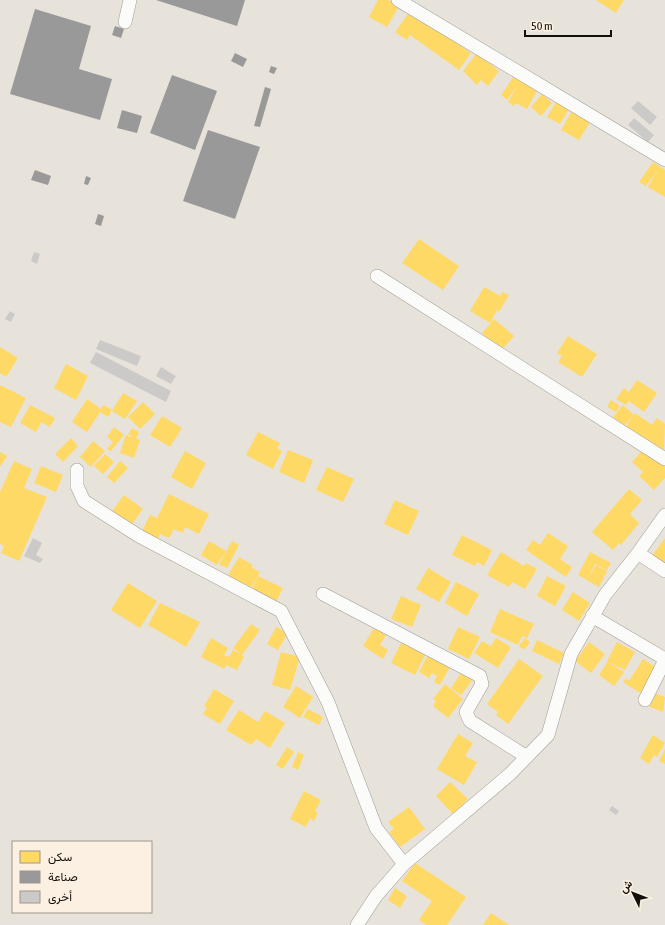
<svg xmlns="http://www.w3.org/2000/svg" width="665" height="925" font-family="'Asap Condensed',Vazirmatn,sans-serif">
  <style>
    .homes { fill: #ffd966 }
    .industry { fill: #999 }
    .building { fill: #cccac9 }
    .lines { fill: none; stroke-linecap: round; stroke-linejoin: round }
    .minor-casing { stroke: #9f9b95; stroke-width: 14 }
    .minor { stroke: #fbfbf9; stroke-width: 13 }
  </style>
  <rect width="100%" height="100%" fill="#e7e2da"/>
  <path class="homes" d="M 378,0 L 388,0 L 399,6 L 387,27 L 369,17 Z
    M 596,0 L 624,0 L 616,13 Z
    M 410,11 L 471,53 L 459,70 L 410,35 L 407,40 L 395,32 Z
    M 477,53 L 499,71 L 488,86 L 481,80 L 477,85 L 463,71 Z
    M 514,76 L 537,91 L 527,109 L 516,103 L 514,106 L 508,102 L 518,85 L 507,100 L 501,95 Z
    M 542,94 L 552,103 L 541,116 L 531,107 Z
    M 556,102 L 569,109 L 560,124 L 547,117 Z
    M 572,111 L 590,122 L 579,140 L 561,130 Z
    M 653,162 L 665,170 L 665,197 L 648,187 L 657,171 L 646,186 L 639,182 Z
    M 419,239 L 459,266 L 443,290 L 402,263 Z
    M 484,287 L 500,296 L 502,292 L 509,295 L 499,312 L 497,310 L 490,323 L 470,311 Z
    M 494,319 L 514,336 L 501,351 L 482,333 Z
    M 568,336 L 597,354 L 582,377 L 558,362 L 562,356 L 557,353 Z
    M 0,347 L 18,358 L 6,377 L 0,373 Z
    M 66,364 L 88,376 L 76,400 L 54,388 Z
    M 637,380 L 657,393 L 644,412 L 629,401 L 626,405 L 616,399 L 624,388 L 629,392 Z
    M 0,385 L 26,398 L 11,427 L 0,422 Z
    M 123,393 L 137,401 L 125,419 L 112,411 Z
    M 87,399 L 101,409 L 104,405 L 112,410 L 108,417 L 100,412 L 87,432 L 72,422 Z
    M 611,400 L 620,406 L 616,412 L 607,407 Z
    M 143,402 L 155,414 L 140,429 L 128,417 Z
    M 30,405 L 55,418 L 50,427 L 41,422 L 36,432 L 20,423 Z
    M 623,405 L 634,415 L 635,413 L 652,425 L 657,418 L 665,424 L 664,453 L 625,428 L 633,415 L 624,426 L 613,417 Z
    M 162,416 L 182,428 L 170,447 L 150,435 Z
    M 114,427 L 124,435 L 111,451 L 107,449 L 113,442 L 107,437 Z
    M 132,428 L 139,432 L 136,439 L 128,434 Z
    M 258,432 L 280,443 L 277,448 L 282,451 L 273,469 L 246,455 Z
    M 126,435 L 140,440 L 134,458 L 120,453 Z
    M 71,438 L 78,446 L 63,462 L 55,454 Z
    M 93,441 L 105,451 L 91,467 L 80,457 Z
    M 645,447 L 665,465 L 665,478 L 654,490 L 639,476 L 643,472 L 632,462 Z
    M 288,450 L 313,460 L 304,483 L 279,472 Z
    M 185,451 L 206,463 L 192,489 L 171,477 Z
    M 0,452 L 7,456 L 1,466 L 0,465 Z
    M 105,454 L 114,462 L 103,474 L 94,466 Z
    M 14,461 L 32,469 L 24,488 L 47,497 L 19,561 L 1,553 L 4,546 L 0,544 L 0,492 Z
    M 120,461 L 128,468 L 114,483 L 107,477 Z
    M 41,466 L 63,475 L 56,492 L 34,483 Z
    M 327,467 L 354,479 L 343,502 L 316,490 Z
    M 629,489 L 642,500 L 630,514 L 639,523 L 621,545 L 619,543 L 613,550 L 592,532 Z
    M 169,494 L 209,514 L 199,534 L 185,527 L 183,533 L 174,529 L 169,538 L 160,534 L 158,539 L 142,531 L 150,515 L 157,518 Z
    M 124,495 L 143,509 L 129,528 L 110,514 Z
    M 395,500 L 419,511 L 408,535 L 384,524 Z
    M 548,533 L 568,546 L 560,559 L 572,567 L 566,577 L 526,550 L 533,540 L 540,545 Z
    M 462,535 L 492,550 L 484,566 L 477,562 L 475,566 L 452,555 Z
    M 665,538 L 665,567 L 651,557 Z
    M 209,541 L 226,551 L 217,565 L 201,555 Z
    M 232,541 L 239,545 L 227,568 L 219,564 Z
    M 501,552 L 524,566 L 526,563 L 537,569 L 525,589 L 512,582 L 509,587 L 487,575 Z
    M 590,552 L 611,563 L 607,570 L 595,564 L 587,580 L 578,575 Z
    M 239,557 L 253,565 L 251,567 L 260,572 L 251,588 L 228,575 Z
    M 596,565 L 607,571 L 599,587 L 587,580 Z
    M 428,568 L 451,582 L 439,602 L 416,589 Z
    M 258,576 L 283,588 L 275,604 L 251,591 Z
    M 547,576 L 566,586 L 555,606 L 537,596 Z
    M 456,582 L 479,594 L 467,616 L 445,603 Z
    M 128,583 L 157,601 L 140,628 L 111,610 Z
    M 573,592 L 590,603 L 579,621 L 562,610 Z
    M 401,596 L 421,605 L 412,627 L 391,619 Z
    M 160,603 L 200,622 L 186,647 L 148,625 Z
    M 500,609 L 534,624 L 527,638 L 522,636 L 518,645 L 490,632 Z
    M 251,624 L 260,630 L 242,655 L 233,648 Z
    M 276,627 L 288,633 L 278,650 L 267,644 Z
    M 458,627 L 480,637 L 469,659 L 448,649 Z
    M 374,628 L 386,635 L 380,645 L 388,650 L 383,659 L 363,646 Z
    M 211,638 L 228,648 L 224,655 L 229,657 L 233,650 L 244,656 L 237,670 L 226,665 L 224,669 L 201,657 Z
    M 496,638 L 511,647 L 498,668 L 474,653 L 482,641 L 491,646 Z
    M 525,638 L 530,642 L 524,650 L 519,646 Z
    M 537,640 L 564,653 L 559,664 L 532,651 Z
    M 402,641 L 426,653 L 415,675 L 391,663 Z
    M 589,642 L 605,654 L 591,673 L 575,661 Z
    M 617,642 L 635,652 L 625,670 L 610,663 L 624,672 L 614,686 L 599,675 L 608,661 L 607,661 Z
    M 281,652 L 300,657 L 290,690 L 272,685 Z
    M 429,653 L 451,665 L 440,685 L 434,682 L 437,676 L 432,673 L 429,678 L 419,672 Z
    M 519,659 L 543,676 L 508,724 L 496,715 L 498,712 L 487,704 Z
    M 643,659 L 657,668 L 640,693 L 623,682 L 626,678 L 629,681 Z
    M 463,670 L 474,678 L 461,695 L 451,688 Z
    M 445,684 L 463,699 L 448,718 L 433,706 L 436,701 L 433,699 Z
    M 296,686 L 313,697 L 300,718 L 283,707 Z
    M 214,689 L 234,701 L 220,724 L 203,714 L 207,708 L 204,706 Z
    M 654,693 L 665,697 L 663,712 L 648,706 Z
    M 308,709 L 323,717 L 319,725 L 303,717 Z
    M 239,710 L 258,722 L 265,711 L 285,723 L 270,748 L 256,739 L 251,745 L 226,730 Z
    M 458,734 L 473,743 L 465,756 L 477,762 L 464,785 L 437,769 Z
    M 653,735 L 665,743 L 657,757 L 654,755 L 649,764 L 640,758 Z
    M 287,747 L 294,752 L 283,769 L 276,765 Z
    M 665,749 L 665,764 L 659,761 Z
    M 298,752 L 304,755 L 298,770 L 292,767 Z
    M 450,782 L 468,799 L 453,814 L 436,796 Z
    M 304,791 L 321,800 L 315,811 L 318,813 L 314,821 L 310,818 L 306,827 L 290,819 Z
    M 409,807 L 425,829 L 400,847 L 389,832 L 394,829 L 388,822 Z
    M 415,863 L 466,897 L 447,925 L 426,925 L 419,920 L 432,901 L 402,881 Z
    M 395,888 L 407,896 L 400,908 L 388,900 Z
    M 491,913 L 509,925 L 483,925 Z"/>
  <path class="industry" d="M 156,0 L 245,0 L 237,26 Z
    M 35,9 L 91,26 L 79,69 L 112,79 L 100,120 L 10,94 Z
    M 115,26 L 124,29 L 121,38 L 112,35 Z
    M 235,53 L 247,59 L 243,67 L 231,61 Z
    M 271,66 L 277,68 L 274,74 L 269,72 Z
    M 172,75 L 217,91 L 195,150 L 150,133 Z
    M 265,87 L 271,89 L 260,127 L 254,126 Z
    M 122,110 L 142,116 L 137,133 L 117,128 Z
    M 208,130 L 260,147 L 235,219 L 183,201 Z
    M 35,170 L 51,176 L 48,185 L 31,180 Z
    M 86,176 L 91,178 L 88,185 L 84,184 Z
    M 98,214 L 104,216 L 101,226 L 95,224 Z"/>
  <path class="building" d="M 638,101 L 657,117 L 650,125 L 631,108 Z
    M 634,118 L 654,135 L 648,142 L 628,125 Z
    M 34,252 L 40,254 L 37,264 L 31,261 Z
    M 10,311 L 15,314 L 11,322 L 5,319 Z
    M 100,340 L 141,356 L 137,366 L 96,349 Z
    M 96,352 L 171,391 L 166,402 L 90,363 Z
    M 161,367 L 176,376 L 171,384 L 156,376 Z
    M 33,538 L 42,543 L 36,555 L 43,559 L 40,563 L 24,556 Z
    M 612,806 L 619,811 L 616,815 L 609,810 Z"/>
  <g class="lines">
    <g class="minor-casing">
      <path id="minor" d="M 398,0 L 665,160
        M 125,22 L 130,0
        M 377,276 L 665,459
        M 77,470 L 77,486 L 84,501 L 139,536 L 281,611 L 328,702 L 376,828 L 404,864
        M 638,553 L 665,571
        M 323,594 L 480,676 L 482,684 L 466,712 L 470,721 L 527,757
        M 592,616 L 665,659
        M 645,700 L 665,660
        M 357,925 L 376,896 L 404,864 L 510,774 L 548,735 L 571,654 L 605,595 L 638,553 L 665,515"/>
    </g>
    <use href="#minor" class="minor"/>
  </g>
  <rect x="12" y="841" width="140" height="72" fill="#fbf0e1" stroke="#9e968b"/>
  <rect x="20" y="851" width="20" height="12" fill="#ffd966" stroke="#9e968b"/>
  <text x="48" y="861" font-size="12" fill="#130f0a">سكن</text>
  <rect x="20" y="871" width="20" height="12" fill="#999999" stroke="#9e968b"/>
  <text x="48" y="881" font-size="12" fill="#130f0a">صناعة</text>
  <rect x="20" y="891" width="20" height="12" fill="#cccac9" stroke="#9e968b"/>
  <text x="48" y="901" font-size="12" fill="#130f0a">أخرى</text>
  <g transform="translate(633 893) rotate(313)" stroke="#fbf0e1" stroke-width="3" paint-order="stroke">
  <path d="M0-3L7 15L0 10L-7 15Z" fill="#130f0a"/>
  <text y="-6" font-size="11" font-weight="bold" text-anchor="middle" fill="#130f0a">ش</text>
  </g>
  <path d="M525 30v6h86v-6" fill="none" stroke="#130f0a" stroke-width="2"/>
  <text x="531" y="30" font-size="12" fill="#130f0a" stroke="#fbf0e1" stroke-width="3" paint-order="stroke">50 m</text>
</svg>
